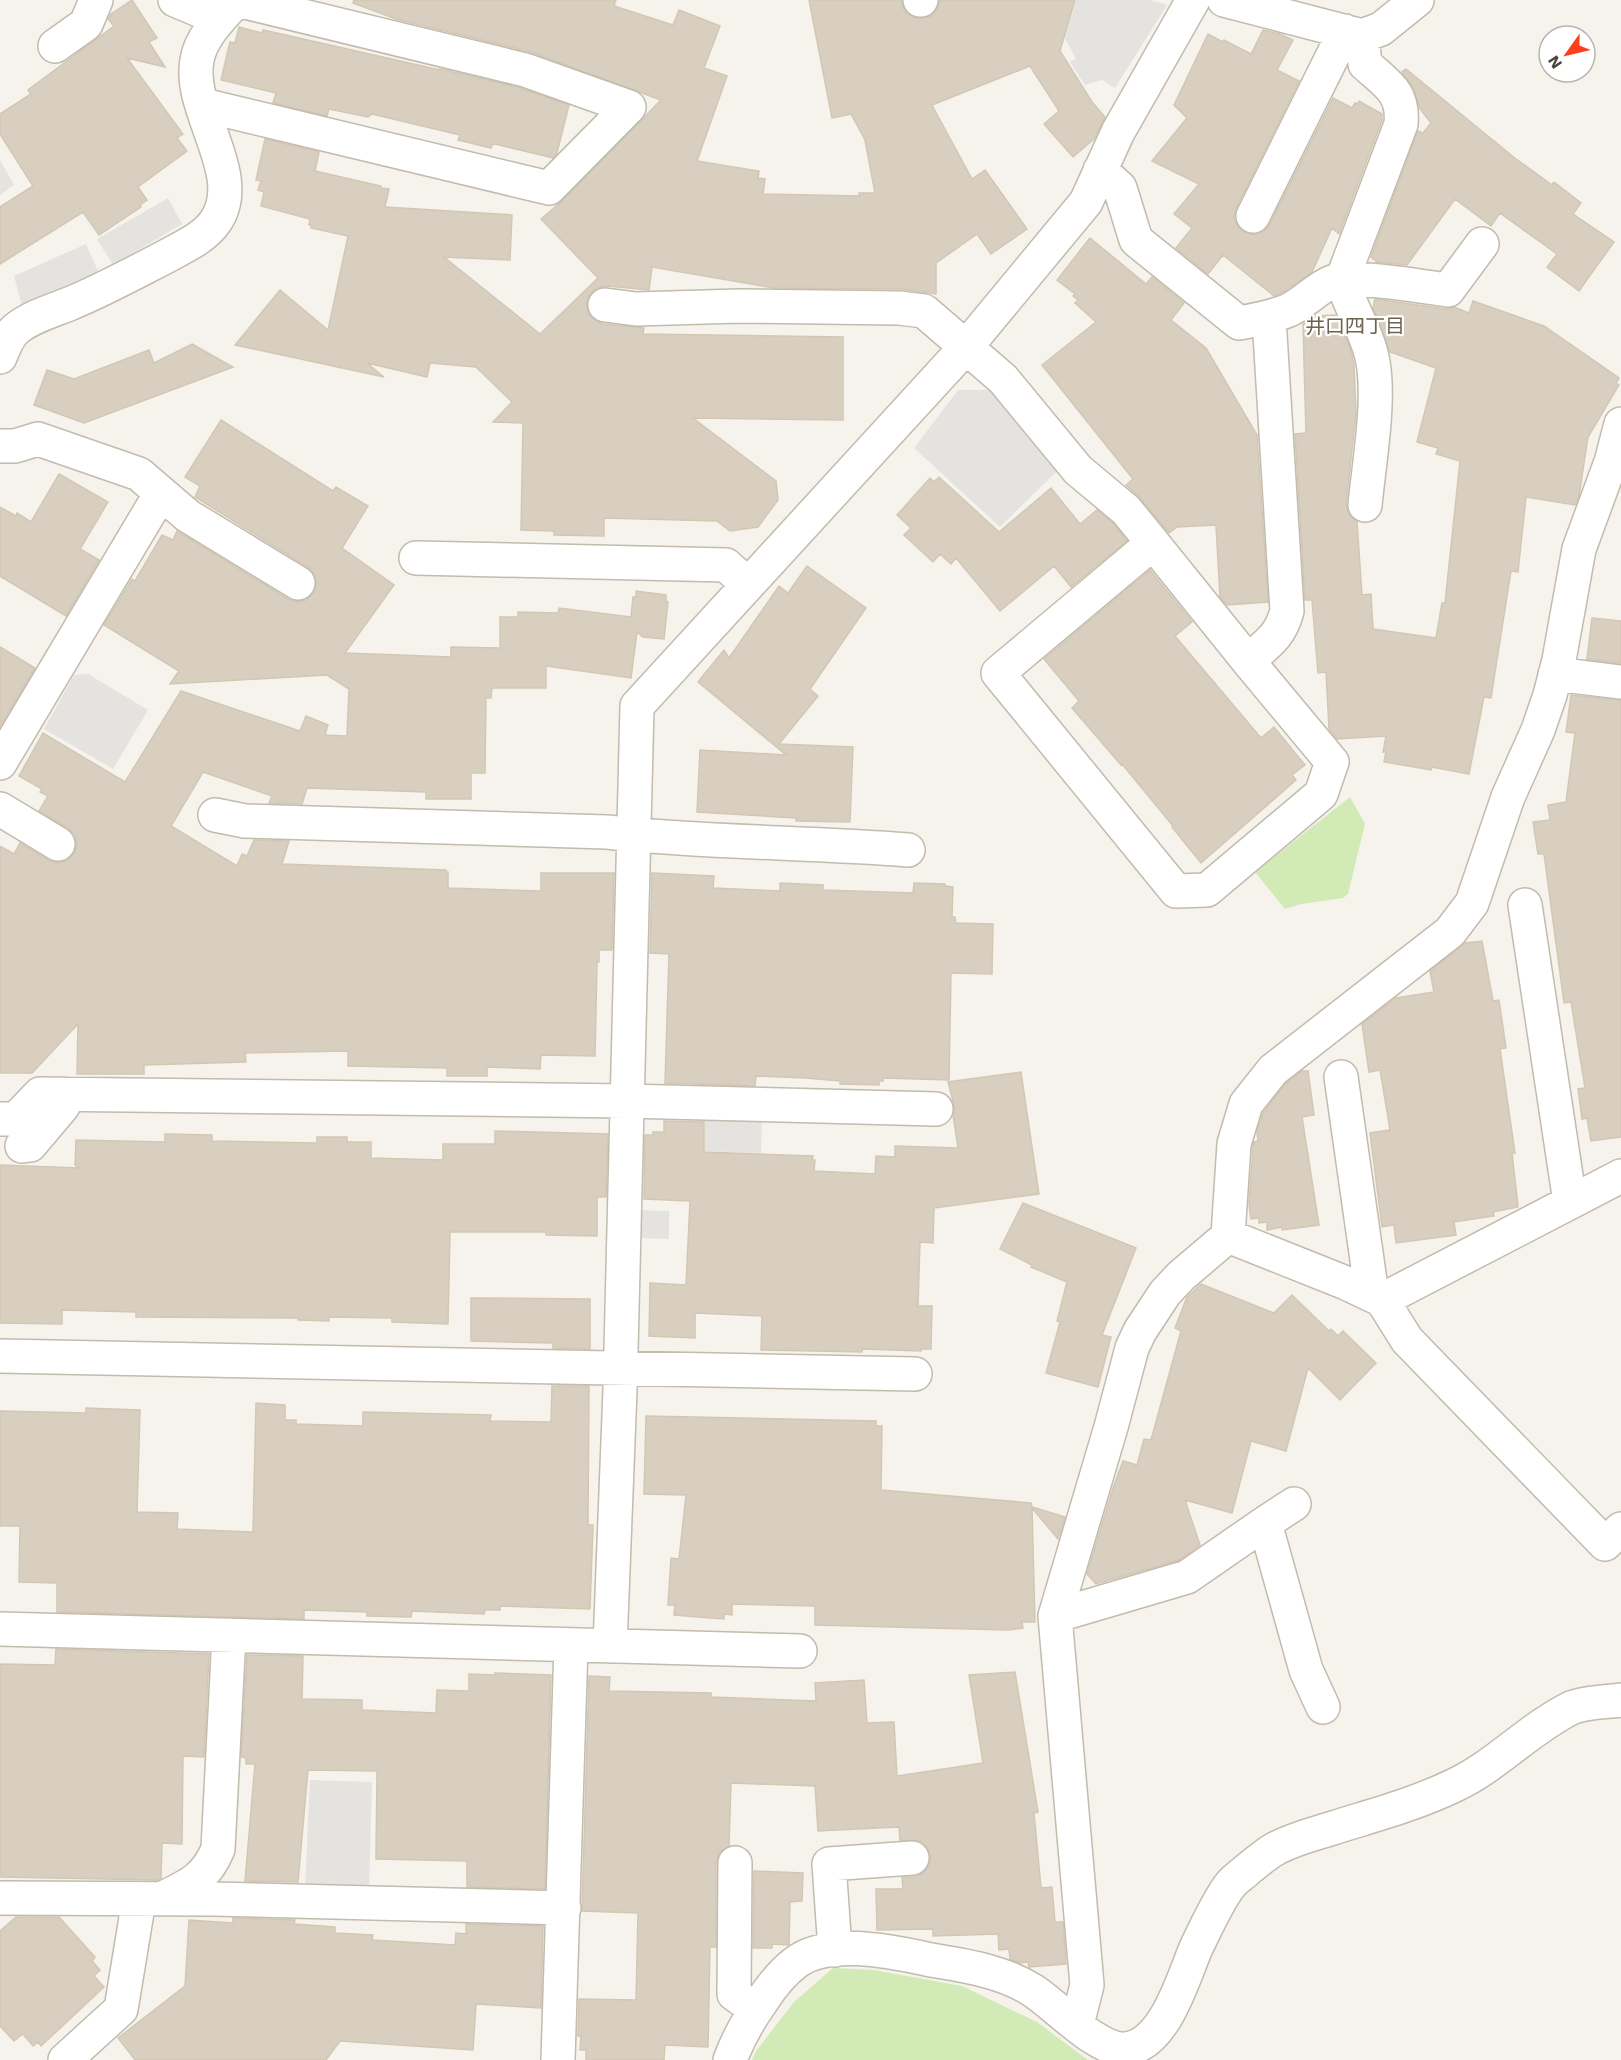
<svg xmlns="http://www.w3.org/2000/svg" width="1621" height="2060" font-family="'Work Sans','Noto Sans JP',sans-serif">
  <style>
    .green { fill: #d2eab5 }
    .parking { fill: #e5e3e0 }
    .building { fill: #d8cfc1; stroke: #d3c7b4; stroke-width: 1.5 }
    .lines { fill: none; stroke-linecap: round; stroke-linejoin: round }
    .minor-casing { stroke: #c2bbae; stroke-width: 36 }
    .minor { stroke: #fff; stroke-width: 33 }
    .labels { text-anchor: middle; stroke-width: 4.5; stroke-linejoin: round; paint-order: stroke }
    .neighbourhood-label { font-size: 20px; fill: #6e6250; stroke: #fff }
  </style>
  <rect width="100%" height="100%" fill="#f6f3ec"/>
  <path class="green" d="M 1350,797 L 1365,824 L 1348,894 L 1343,898 L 1301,904 L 1285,909 L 1255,872 Z
    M 833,1968 L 874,1970 L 962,1986 L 1037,2022 L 1088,2060 L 752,2060 L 756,2051 L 794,2002 Z"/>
  <path class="parking" d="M 1076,0 L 1151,0 L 1167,5 L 1115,88 L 1102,80 L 1085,85 L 1070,62 L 1076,59 L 1065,38 Z
    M 0,160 L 14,185 L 0,195 Z
    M 168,198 L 182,224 L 113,265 L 97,239 Z
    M 86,244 L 98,271 L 22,306 L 14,276 Z
    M 958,390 L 992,390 L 1056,472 L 1000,527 L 914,448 Z
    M 88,674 L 148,710 L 113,769 L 44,729 L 74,675 Z
    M 705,1119 L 762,1121 L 761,1153 L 705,1151 Z
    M 638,1210 L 669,1211 L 669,1239 L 637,1238 Z
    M 310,1780 L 372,1782 L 369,1891 L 305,1888 Z"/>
  <path class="building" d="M 132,0 L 157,38 L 149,42 L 165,67 L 127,58 L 183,134 L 177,138 L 187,151 L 138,187 L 147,200 L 140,205 L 141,207 L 99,235 L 83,212 L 0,264 L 0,207 L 33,186 L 0,134 L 0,114 L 31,94 L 28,90 L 114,26 L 108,19 L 111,14 Z
    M 354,0 L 616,0 L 614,6 L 673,25 L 679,10 L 720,26 L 704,68 L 727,76 L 697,161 L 759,171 L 758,178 L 765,179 L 763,194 L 860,196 L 859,193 L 875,193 L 865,140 L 851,114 L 832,118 L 809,0 L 901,0 L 904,10 L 911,16 L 920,19 L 931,16 L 937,9 L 940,0 L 1075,0 L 1060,51 L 1092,102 L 1105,117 L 1094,139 L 1073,157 L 1044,124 L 1059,111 L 1030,66 L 932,105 L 972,179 L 985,170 L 1027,229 L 991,254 L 977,234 L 936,263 L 936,294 L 899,289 L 774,288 L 652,267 L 649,290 L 607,286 L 597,288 L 590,294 L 586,303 L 588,313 L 593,319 L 603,324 L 644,328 L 643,334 L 843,337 L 843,420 L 693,418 L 776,481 L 778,500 L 758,527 L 730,531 L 717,521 L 604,518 L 604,536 L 554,535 L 554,531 L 521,530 L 523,423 L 493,422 L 512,402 L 476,367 L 430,363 L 427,377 L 367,363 L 384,377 L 235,345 L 280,290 L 328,330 L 348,236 L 311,228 L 312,226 L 309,225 L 310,219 L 261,206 L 264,192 L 258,190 L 261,181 L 256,180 L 265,139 L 319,152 L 315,171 L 381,186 L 381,188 L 389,189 L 385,207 L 512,215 L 510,260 L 444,257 L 540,334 L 598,278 L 541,219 L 562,201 L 661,100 L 531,52 L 396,19 L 353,3 Z
    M 239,27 L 262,33 L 263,30 L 440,70 L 440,69 L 520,88 L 569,105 L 557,153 L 553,158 L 495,144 L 492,145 L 491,148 L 458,140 L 460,135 L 372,114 L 368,117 L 329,109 L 327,116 L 273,103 L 276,93 L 221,80 L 230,42 L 235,43 Z
    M 1263,30 L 1280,34 L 1293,40 L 1277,70 L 1299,81 L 1236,208 L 1234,218 L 1238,227 L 1244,232 L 1255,235 L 1264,231 L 1270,224 L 1333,98 L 1352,108 L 1355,103 L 1358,104 L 1359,101 L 1382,114 L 1382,120 L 1339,234 L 1332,228 L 1312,272 L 1285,291 L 1274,296 L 1223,255 L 1208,274 L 1176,248 L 1192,228 L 1174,214 L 1199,184 L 1152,161 L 1187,118 L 1174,105 L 1208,34 L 1223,42 L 1224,40 L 1251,54 Z
    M 1406,69 L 1516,159 L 1552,185 L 1554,182 L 1581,203 L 1573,214 L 1614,242 L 1579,291 L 1547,267 L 1557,254 L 1500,213 L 1491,226 L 1455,199 L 1407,265 L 1377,262 L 1371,257 L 1418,131 L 1423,133 L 1431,123 L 1420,109 L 1414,89 L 1402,72 Z
    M 1090,238 L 1146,284 L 1152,277 L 1184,303 L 1171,320 L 1206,348 L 1257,435 L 1268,602 L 1227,605 L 1220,597 L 1216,525 L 1177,527 L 1169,533 L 1140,498 L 1126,485 L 1133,479 L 1042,365 L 1096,322 L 1075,303 L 1078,300 L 1073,296 L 1075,294 L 1057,280 Z
    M 1375,299 L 1446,309 L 1454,307 L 1469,313 L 1473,301 L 1544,326 L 1619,378 L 1616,383 L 1619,385 L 1588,437 L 1579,496 L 1575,505 L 1526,497 L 1518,572 L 1511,571 L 1491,698 L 1484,697 L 1469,774 L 1432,767 L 1431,770 L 1384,762 L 1386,752 L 1383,752 L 1386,736 L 1337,739 L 1329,729 L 1326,672 L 1318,673 L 1312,600 L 1305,600 L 1295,434 L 1306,433 L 1303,324 L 1315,316 L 1335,315 L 1350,347 L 1354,365 L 1356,413 L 1346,504 L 1348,513 L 1357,522 L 1362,595 L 1371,594 L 1373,629 L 1436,638 L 1442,603 L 1445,603 L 1460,461 L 1436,454 L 1438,448 L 1417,442 L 1436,368 L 1390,352 L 1373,308 Z
    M 192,344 L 233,367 L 84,423 L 34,405 L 47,370 L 74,379 L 149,350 L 154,363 Z
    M 221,420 L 333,491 L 336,487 L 368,506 L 342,548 L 394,585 L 345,653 L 451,657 L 451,647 L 500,648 L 500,617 L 518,617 L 518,612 L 558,613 L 559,608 L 631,617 L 633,597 L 636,597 L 636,591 L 666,595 L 666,601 L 668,602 L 664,639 L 643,637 L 637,632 L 631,678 L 546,666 L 546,688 L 492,688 L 491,698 L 486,698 L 485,773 L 471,773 L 471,799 L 426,799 L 426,792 L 307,788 L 302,804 L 269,803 L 272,796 L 203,772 L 171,826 L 237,866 L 242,854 L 247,856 L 254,840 L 289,841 L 282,864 L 446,870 L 446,872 L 448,872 L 448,888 L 541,891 L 541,873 L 614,873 L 612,950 L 599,950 L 599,962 L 597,962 L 595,1056 L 541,1055 L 540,1069 L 487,1067 L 487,1076 L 447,1076 L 447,1068 L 348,1066 L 348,1051 L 245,1053 L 246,1062 L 144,1065 L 144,1074 L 77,1074 L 78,1024 L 32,1073 L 0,1073 L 0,846 L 14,854 L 20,843 L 48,860 L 58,863 L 68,860 L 74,853 L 77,845 L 75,835 L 68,828 L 39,811 L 48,796 L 40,792 L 42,789 L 19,776 L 43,733 L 125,782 L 181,691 L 300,731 L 306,716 L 328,725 L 325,735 L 347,736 L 349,689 L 327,675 L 170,684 L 179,671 L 104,625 L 132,579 L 135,581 L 162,535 L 173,540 L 177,531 L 288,599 L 297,602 L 306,600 L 314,592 L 317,583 L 315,575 L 308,567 L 195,497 L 200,486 L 185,477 Z
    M 59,474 L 108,502 L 80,549 L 99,560 L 66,616 L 0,576 L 0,507 L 16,516 L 17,513 L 31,522 Z
    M 939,477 L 999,532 L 1051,488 L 1080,524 L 1097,510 L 1113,523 L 1127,541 L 1071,587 L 1054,566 L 1000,611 L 956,558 L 951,564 L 940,554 L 933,562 L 904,535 L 911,528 L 897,515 L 930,478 L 934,482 Z
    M 807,566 L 866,608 L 810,689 L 818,696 L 779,744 L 853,747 L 850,822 L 796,821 L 796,818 L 697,812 L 700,750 L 786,755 L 698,682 L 724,650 L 729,658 L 779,586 L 788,593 Z
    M 1150,570 L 1192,622 L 1175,636 L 1261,738 L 1274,727 L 1305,765 L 1292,775 L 1296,780 L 1201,863 L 1172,827 L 1173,826 L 1122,764 L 1121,765 L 1072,708 L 1079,701 L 1044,659 Z
    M 1592,618 L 1621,621 L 1621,663 L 1587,659 Z
    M 0,647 L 35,668 L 0,726 Z
    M 1571,695 L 1621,700 L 1621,1137 L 1591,1141 L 1587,1118 L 1582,1119 L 1578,1089 L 1585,1088 L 1571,1002 L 1564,1003 L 1544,854 L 1538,854 L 1533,822 L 1550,820 L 1548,805 L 1566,802 L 1575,733 L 1566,732 Z
    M 652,873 L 714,876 L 713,888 L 780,891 L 780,883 L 823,885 L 823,890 L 913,893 L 914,883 L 945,884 L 945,886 L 953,887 L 952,917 L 955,917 L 956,923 L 993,924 L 992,974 L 951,973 L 949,1080 L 883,1078 L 883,1081 L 879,1081 L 879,1085 L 840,1084 L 840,1081 L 806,1078 L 756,1076 L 755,1086 L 665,1083 L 669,954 L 650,953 Z
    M 1482,941 L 1493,1001 L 1499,1000 L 1506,1048 L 1500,1049 L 1515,1153 L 1512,1153 L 1518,1207 L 1493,1212 L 1494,1216 L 1454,1222 L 1456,1235 L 1396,1243 L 1394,1225 L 1382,1227 L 1370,1133 L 1390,1130 L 1380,1070 L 1369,1072 L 1362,1024 L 1396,998 L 1434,992 L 1430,971 L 1465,943 Z
    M 1302,1071 L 1308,1071 L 1314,1115 L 1302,1117 L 1319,1225 L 1282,1230 L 1282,1227 L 1267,1230 L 1267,1222 L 1259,1223 L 1259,1218 L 1251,1219 L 1249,1204 L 1253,1147 L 1254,1142 L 1258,1141 L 1257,1132 L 1263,1113 L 1286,1083 Z
    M 1021,1072 L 1039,1194 L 934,1208 L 933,1243 L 920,1242 L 918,1306 L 932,1306 L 931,1349 L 921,1349 L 921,1351 L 862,1349 L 862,1352 L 761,1350 L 762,1316 L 695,1313 L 695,1338 L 649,1336 L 650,1283 L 686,1285 L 690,1201 L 644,1199 L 645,1135 L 653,1135 L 653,1132 L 664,1132 L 664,1121 L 704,1122 L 704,1152 L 813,1156 L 812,1160 L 815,1160 L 814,1171 L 875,1174 L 876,1156 L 895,1157 L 895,1146 L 958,1148 L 953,1115 L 955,1109 L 948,1082 Z
    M 495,1131 L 608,1134 L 606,1197 L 597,1197 L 597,1236 L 546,1235 L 546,1232 L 450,1232 L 448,1324 L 392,1322 L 392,1318 L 329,1317 L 329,1321 L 298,1320 L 298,1318 L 136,1317 L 136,1312 L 62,1310 L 62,1324 L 0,1323 L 0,1165 L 79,1168 L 75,1165 L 76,1140 L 165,1142 L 165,1134 L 212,1135 L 212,1141 L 317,1143 L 317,1137 L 347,1137 L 347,1142 L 371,1142 L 371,1158 L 443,1160 L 443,1144 L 495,1144 Z
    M 1023,1203 L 1136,1248 L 1102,1335 L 1111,1337 L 1098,1387 L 1046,1373 L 1060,1322 L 1057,1321 L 1067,1282 L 1031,1267 L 1032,1265 L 1000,1249 Z
    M 1201,1284 L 1274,1313 L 1292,1295 L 1329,1331 L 1331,1329 L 1338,1336 L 1343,1331 L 1376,1363 L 1340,1400 L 1308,1368 L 1286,1451 L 1251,1441 L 1232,1513 L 1185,1500 L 1200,1545 L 1179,1560 L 1096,1584 L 1087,1574 L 1113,1488 L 1123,1461 L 1137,1465 L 1144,1439 L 1151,1440 L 1181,1331 L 1175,1328 L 1187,1297 Z
    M 471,1298 L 590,1299 L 590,1349 L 553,1348 L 553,1343 L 471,1341 Z
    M 552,1386 L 589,1386 L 588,1525 L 593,1525 L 590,1609 L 500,1606 L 500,1610 L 485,1610 L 484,1614 L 412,1611 L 411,1617 L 367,1616 L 367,1612 L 304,1610 L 304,1619 L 57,1612 L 57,1583 L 19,1582 L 20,1526 L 0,1526 L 0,1411 L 86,1413 L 86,1408 L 140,1410 L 137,1512 L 178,1513 L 177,1529 L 253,1532 L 256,1403 L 285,1405 L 285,1420 L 296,1420 L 296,1424 L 363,1426 L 363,1412 L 491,1415 L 490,1421 L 551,1422 Z
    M 646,1416 L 876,1421 L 876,1426 L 882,1426 L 881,1490 L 1031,1503 L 1032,1507 L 1065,1517 L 1058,1539 L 1032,1508 L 1035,1622 L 1022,1622 L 1023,1628 L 1008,1630 L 815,1625 L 815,1606 L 732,1604 L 732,1615 L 724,1614 L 724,1619 L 674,1615 L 675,1605 L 668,1605 L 671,1558 L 679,1559 L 686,1495 L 644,1494 Z
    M 56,1649 L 209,1654 L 204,1757 L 183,1756 L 182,1844 L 162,1843 L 161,1878 L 157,1880 L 0,1877 L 0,1664 L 55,1665 Z
    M 247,1655 L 303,1656 L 302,1699 L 362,1700 L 362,1710 L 436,1713 L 437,1690 L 469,1691 L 469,1674 L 495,1675 L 495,1673 L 551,1675 L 545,1889 L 467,1887 L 467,1861 L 376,1859 L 377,1771 L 308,1770 L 298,1882 L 245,1881 L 255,1764 L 246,1764 L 246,1758 L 241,1757 Z
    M 1015,1672 L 1038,1812 L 1034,1813 L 1041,1888 L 1052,1887 L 1055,1922 L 1063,1922 L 1066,1964 L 1029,1967 L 1028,1962 L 1020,1963 L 1010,1959 L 1009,1949 L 999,1950 L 998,1934 L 933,1936 L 933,1929 L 877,1930 L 876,1889 L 903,1889 L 902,1877 L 914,1877 L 923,1873 L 929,1866 L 931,1857 L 927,1847 L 920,1841 L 900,1840 L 899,1827 L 818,1831 L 815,1786 L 731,1783 L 729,1846 L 719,1853 L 716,1863 L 716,1947 L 710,1947 L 708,2047 L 665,2045 L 664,2060 L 586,2060 L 586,2050 L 580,2050 L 581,2036 L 578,2036 L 579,1999 L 636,2000 L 638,1913 L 582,1911 L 589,1676 L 610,1677 L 609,1691 L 711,1693 L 711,1697 L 816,1701 L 815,1683 L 864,1680 L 867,1723 L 894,1722 L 897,1776 L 983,1763 L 969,1675 Z
    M 754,1871 L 803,1873 L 802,1901 L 790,1902 L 789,1945 L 772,1944 L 772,1948 L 753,1948 Z
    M 16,1917 L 59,1917 L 95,1957 L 92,1961 L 100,1970 L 94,1976 L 104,1987 L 41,2046 L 38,2042 L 33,2046 L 23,2034 L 14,2041 L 0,2026 L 0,1931 Z
    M 233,1918 L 295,1920 L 294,1924 L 335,1927 L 335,1933 L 373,1935 L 372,1940 L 455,1945 L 456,1933 L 466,1934 L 466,1924 L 543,1926 L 541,2008 L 476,2004 L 473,2050 L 340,2041 L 326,2060 L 135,2060 L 118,2038 L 185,1986 L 189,1920 L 233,1923 Z"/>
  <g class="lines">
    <g class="minor-casing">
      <path id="minor" d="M 175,0 L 220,19
        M 920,0 L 921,0
        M 1224,0 L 1362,36 L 1381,29 L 1417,0
        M 1362,36 L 1365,64 C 1387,84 1404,92 1401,124 L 1342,280 C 1350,308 1368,333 1373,362 C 1380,403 1369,463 1365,505
        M 55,46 L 86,24 L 96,0
        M 1100,170 L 1120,188 L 1136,240 L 1239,323 C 1256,320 1273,317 1289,310 C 1304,303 1317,288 1332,282 C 1355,274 1422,287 1448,290 L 1482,244
        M 1253,216 L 1345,31
        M 605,305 L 636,309 L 739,306 L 899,308 L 924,311 L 1003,379 L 1078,470 L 1126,510 L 1153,543
        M 0,357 C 4,347 8,336 16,329 C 31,317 51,311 69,304 C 103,290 134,273 167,256 C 183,247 204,238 215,222 C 248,176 187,111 197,60 C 201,36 222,17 237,0 L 525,70 L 629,107 L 549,188 L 203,105
        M 0,446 L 15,446 L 38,439 L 139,474 L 188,516 L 298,583
        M 416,558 L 726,565 L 748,585
        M 1248,661 L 1153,543 L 998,673 L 1176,891 L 1207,890 L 1321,794 L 1332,762 L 1248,661 C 1267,644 1280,637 1287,611 L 1269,318
        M 1555,674 L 1621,682
        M 0,763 L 161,493
        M 0,809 L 58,844
        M 215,815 L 245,821 L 607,832 C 707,843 808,842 908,850
        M 1525,905 L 1570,1202
        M 1341,1077 L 1372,1295
        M 0,1119 L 16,1119 L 40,1094 L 626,1101 L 936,1109
        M 22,1146 L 30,1145 L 63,1106 L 62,1094
        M 1228,1236 L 1234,1144 L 1246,1104 L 1273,1070 L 1450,932 L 1472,903 L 1508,797 L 1538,730 L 1550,695 L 1559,660 L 1579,549 L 1611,462 L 1621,424
        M 1382,1300 L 1621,1176
        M 0,1356 L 915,1374
        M 1265,1523 L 1294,1504
        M 1055,1616 L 1187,1577 L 1265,1523 L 1306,1670 L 1323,1707
        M 0,1629 L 800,1651
        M 610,1646 L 620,1390 L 637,706 L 966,347 L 1086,202 L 1118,132 L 1193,0
        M 735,1863 L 734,1994 L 756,2010
        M 0,1898 L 214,1899 L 564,1908
        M 163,1898 C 190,1885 206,1878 218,1849 L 229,1635
        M 835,1950 L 829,1864 L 912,1858
        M 1077,2025 L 1087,1985 L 1055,1616 L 1111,1427 L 1132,1348 L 1140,1331 L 1165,1293 L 1181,1276 L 1228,1236 L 1346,1283 L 1382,1300 L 1407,1340 L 1605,1544 L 1621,1529
        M 65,2060 L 121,2009 L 139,1900
        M 558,2060 L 571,1645
        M 730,2060 C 738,2039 749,2019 762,2001 C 771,1987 782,1973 795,1963 C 828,1937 893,1952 931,1960 C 966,1966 1002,1971 1032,1990 C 1056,2005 1098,2052 1126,2049 C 1165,2045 1183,1978 1196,1948 C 1204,1931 1220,1897 1231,1884 C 1236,1878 1243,1874 1248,1869 C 1257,1862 1266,1854 1275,1849 C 1293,1839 1314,1834 1333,1828 C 1374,1815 1416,1804 1455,1785 C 1497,1765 1529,1729 1571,1708 C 1585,1702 1606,1702 1621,1700"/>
    </g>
    <use href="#minor" class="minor"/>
  </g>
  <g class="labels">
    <g class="neighbourhood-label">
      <text x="1355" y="333">井口四丁目</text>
    </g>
  </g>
  <g transform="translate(1567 54) rotate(236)"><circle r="28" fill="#ffffff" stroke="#b7b4b0" stroke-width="1.5"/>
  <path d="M0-4.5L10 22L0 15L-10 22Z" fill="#fc3f1d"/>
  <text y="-9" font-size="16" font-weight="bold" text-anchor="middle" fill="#4b4439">N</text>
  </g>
</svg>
